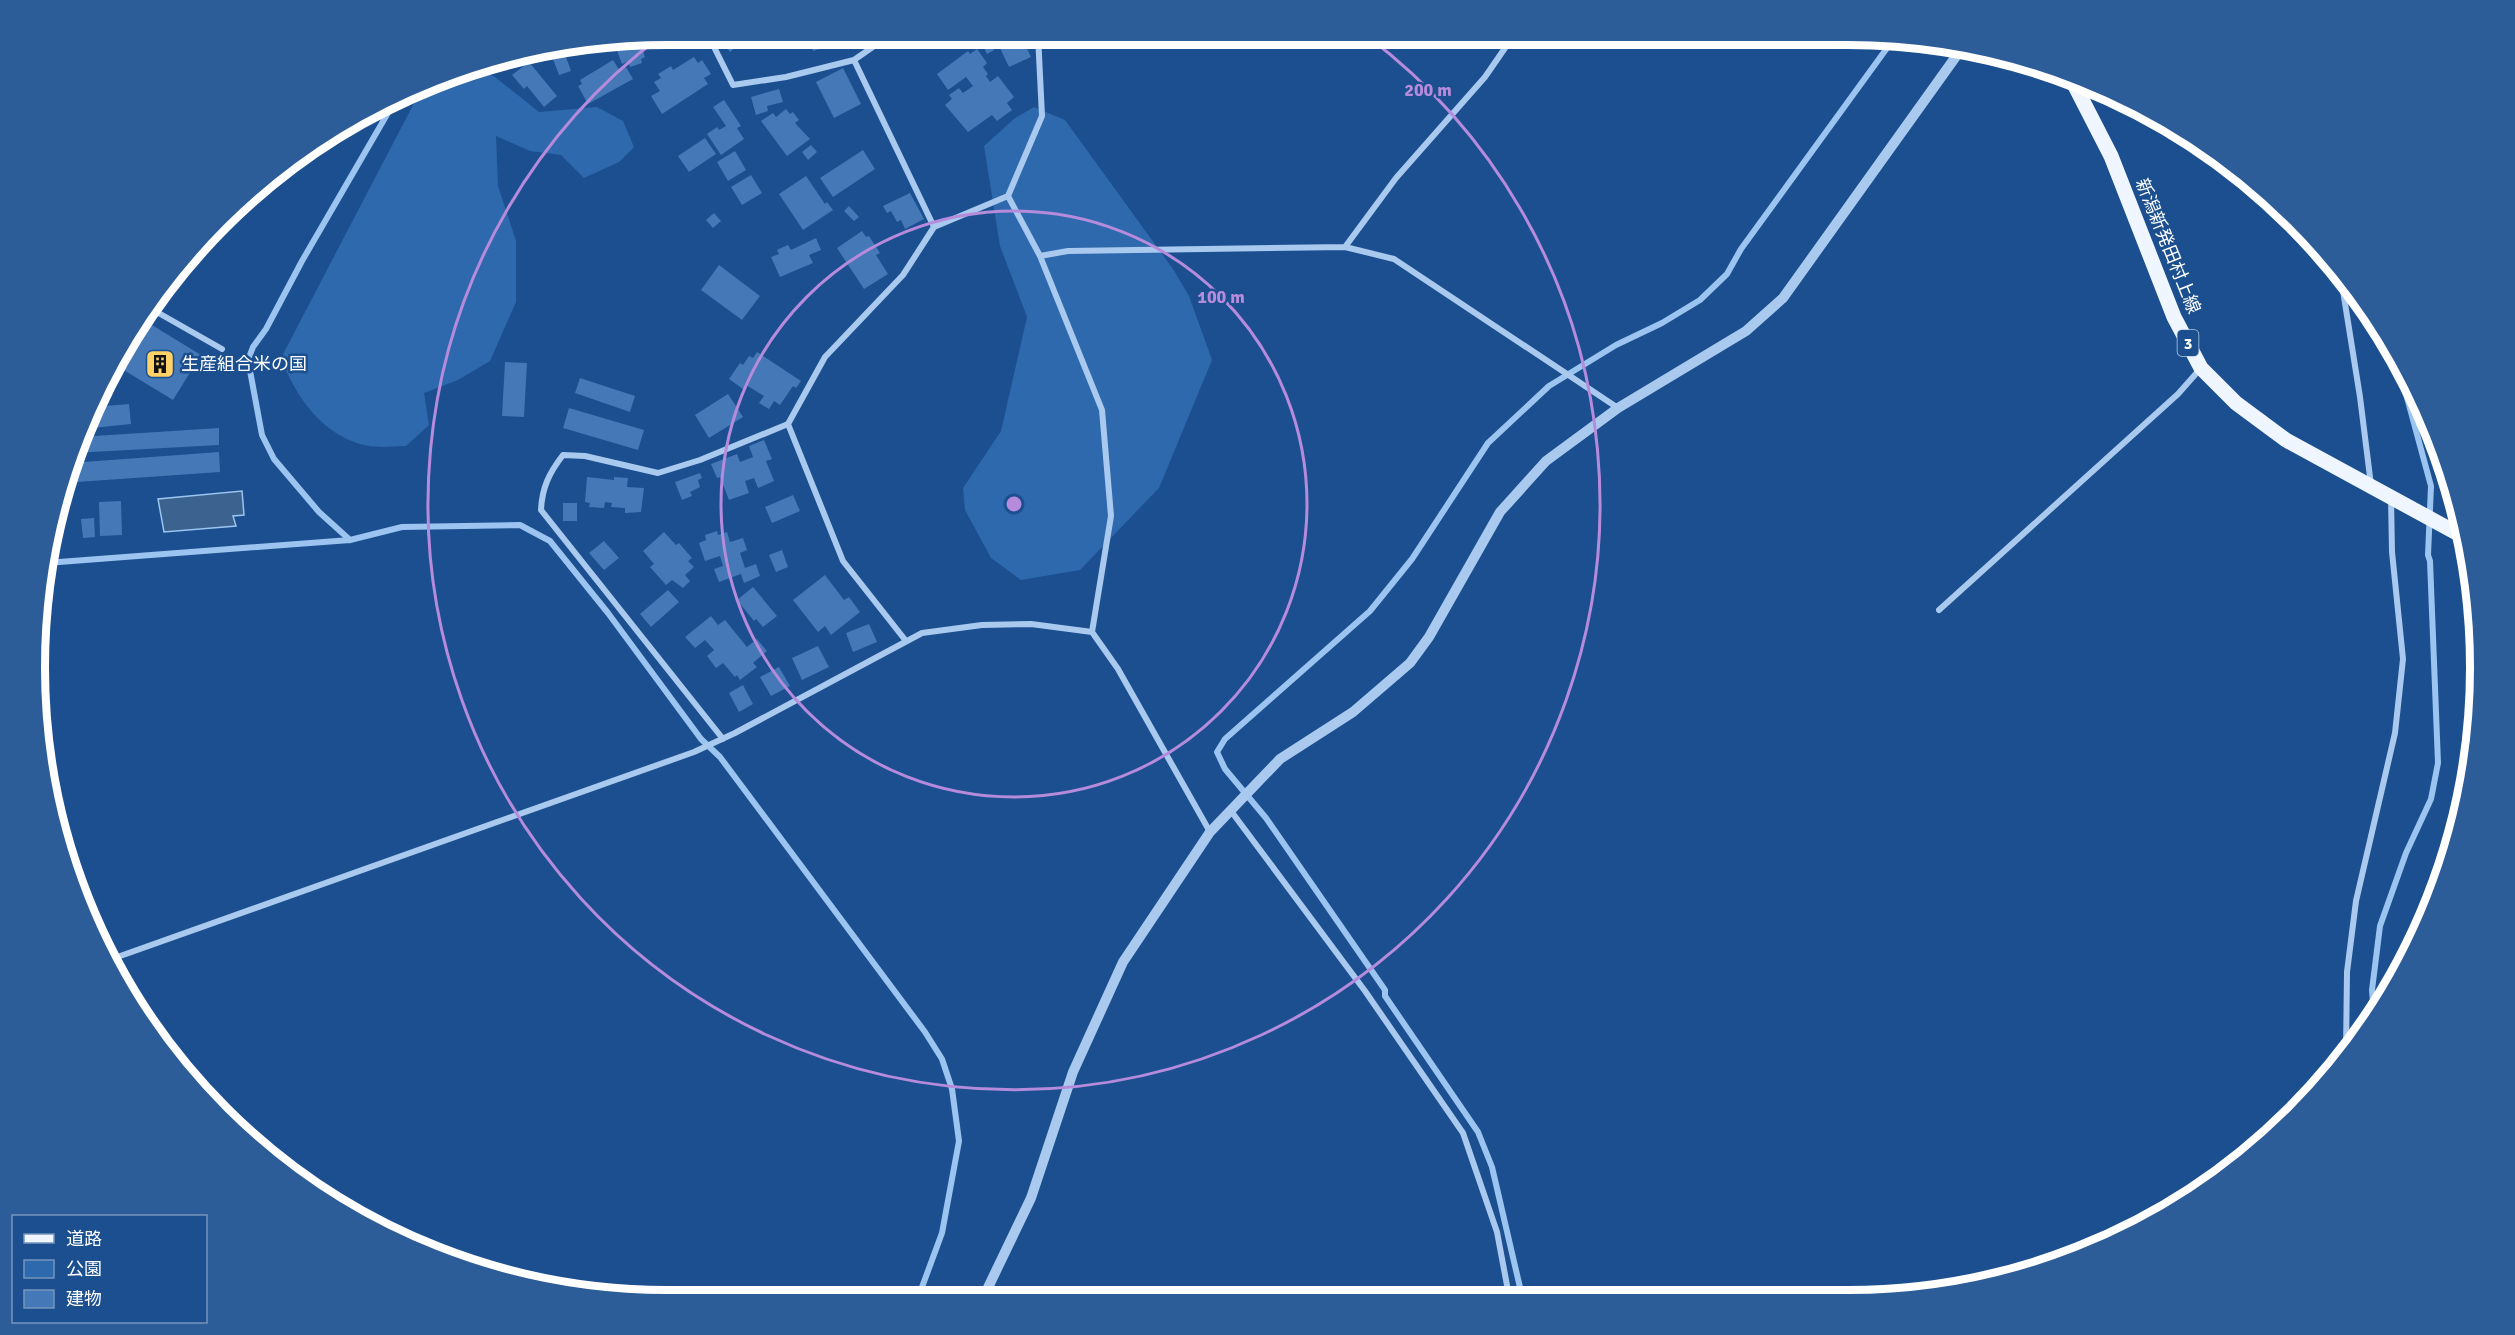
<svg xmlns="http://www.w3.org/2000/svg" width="2515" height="1335" font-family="Signika,'Noto Sans JP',sans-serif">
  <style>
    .green { fill: #2e69ad }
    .water { fill: #3c6290; stroke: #9cc4f0; stroke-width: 1.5 }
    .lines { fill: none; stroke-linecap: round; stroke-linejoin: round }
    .stream { stroke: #9cc4f0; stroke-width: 6 }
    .building { fill: #4478b7 }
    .minor { stroke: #a9c9ee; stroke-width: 6 }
    .tertiary { stroke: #a9c9ee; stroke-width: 10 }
    .primary { stroke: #f0f6ff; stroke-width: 15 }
    .ring { fill: none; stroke: #b68bdc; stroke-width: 3 }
    .labels { text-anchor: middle; stroke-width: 5; stroke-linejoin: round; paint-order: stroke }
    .shield { fill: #1b4f8f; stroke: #bbcadd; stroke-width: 1.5 }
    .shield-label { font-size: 16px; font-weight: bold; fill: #fff }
    .street-label { font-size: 18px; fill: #fff; stroke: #1b4f8f }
    .poi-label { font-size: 18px; fill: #fff; stroke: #1b4f8f; text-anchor: start }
    .rim { fill: none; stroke: #fff; stroke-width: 8 }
    .centre { fill: #b68bdc; stroke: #1b4f8f; stroke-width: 3 }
    .ring-label { font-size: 18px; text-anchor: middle; font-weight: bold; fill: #b68bdc; stroke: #1b4f8f; stroke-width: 5; stroke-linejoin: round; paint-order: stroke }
  </style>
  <rect width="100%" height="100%" fill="#1b4f8f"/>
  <path class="green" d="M 473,66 L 495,77 L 539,112 L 597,107 L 623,121 L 634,147 L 619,162 L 584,178 L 561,155 L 530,151 L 496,136 L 498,186 L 516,241 L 516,302 L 490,361 L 458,380 L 424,393 L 429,425 L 406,446 C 394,446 380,448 369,446 C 324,438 296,398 281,358 L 423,86 Z
    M 1034,107 L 1065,120 L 1173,269 L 1189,296 L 1212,360 L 1159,488 L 1080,570 L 1021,580 L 991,558 L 965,510 L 963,488 L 1001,431 L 1027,317 L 1000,246 L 984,146 L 1015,118 Z"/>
  <path class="water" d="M 242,491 L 244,515 L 233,516 L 236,526 L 164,532 L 158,499 Z"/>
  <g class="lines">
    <path class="stream" d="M 350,540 L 319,512 L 274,459 L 262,435 L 248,360 L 253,347 L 266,329 L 302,261 L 396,99
      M 46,563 L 350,540 L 402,527 L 520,525 L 550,541 L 608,613 L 701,739 L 720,757 L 925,1032 L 942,1059 L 952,1089 L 959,1141 L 942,1233 L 918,1298
      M 2374,1014 L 2372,990 L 2380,926 L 2406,853 L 2431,799 L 2438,763 L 2430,561 L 2428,555 L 2431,486 L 2396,357
      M 1522,1296 L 1492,1167 L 1478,1132 L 1385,996 L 1385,990 L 1266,818 L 1225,769 L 1217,752 L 1225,739 L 1370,611 L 1412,559 L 1488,443 L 1549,386 L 1616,345 L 1662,323 L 1700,300 L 1727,274 L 1741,249 L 1895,37"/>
  </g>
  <path class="building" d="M 716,35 L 741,35 L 745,39 L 730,52 Z
    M 805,35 L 830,35 L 833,45 L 813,51 L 809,37 L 806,38 Z
    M 837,35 L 864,35 L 842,44 Z
    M 982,35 L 1029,35 L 1022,38 L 1031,57 L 1009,67 L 998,44 L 993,47 L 994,50 L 987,54 L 979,37 Z
    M 639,40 L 645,57 L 641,59 L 642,63 L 630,67 L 628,61 L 622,64 L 616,48 Z
    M 977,49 L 987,63 L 983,67 L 988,74 L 986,76 L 990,82 L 998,76 L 1014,97 L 1007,103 L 1012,110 L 997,121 L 992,115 L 968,132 L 945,105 L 952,99 L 949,95 L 959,88 L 963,93 L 973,86 L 966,77 L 948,90 L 937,74 L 968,51 L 970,54 Z
    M 565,54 L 571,71 L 559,75 L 553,59 Z
    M 694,57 L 698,63 L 702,60 L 711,74 L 704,78 L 708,84 L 662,114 L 651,96 L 660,91 L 654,82 L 661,78 L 658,74 L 671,66 L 673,70 Z
    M 613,60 L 620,71 L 626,67 L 633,79 L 588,104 L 578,86 L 582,84 L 580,80 Z
    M 529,62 L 557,96 L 544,107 L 527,86 L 524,89 L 512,75 Z
    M 843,68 L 861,104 L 834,118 L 816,82 Z
    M 779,89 L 783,102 L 767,106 L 768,111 L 756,115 L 751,97 Z
    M 724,100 L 741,126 L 737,128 L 744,139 L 721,155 L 707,134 L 717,127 L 719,130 L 726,126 L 713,107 Z
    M 786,109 L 790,114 L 793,112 L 799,120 L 795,123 L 810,139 L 787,156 L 761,121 L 773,113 L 776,117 Z
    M 705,138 L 716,154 L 689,172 L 678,156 Z
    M 811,145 L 817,152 L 808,160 L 802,152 Z
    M 863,150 L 875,169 L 833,197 L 820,178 Z
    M 735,151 L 746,170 L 728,181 L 717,162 Z
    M 751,175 L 762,193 L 742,205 L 731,187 Z
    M 806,176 L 825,204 L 827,202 L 833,210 L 803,230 L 779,194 Z
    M 910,193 L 924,219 L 905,229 L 901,220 L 897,222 L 891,211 L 887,213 L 883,206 Z
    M 849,206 L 859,217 L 854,221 L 844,211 Z
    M 714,213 L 721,221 L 713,228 L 706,220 Z
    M 862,231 L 866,237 L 869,236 L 880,253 L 876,255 L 888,274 L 864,289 L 837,248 Z
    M 816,238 L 821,250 L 809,255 L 813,263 L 780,277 L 771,257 L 779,254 L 777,250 L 788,245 L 791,250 Z
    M 719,265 L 760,296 L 742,320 L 701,290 Z
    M 147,322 L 201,355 L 173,400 L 122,369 L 128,359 L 121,354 L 134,329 L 141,332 Z
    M 757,352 L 801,381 L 796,388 L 793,386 L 780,405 L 774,401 L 769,409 L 759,403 L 764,396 L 746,385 L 743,389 L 729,379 L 740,363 L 743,365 L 749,356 L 753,358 Z
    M 505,362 L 527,363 L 524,417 L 502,416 Z
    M 580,378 L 635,396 L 630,412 L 575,393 Z
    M 728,394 L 743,417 L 709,438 L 695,415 Z
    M 129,404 L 131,424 L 83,429 L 92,407 Z
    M 569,408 L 644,430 L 638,450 L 563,428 Z
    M 219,428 L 219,445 L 73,453 L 79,437 Z
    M 764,440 L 772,459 L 766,461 L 774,481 L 758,488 L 754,478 L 745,481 L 749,493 L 729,500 L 720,477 L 717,478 L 711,464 L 737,454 L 740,462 L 753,457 L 749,446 Z
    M 219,452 L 220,472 L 63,483 L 70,463 Z
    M 700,473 L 702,478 L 698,480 L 700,487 L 690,492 L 692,496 L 682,500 L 675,482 Z
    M 587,477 L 614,480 L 614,477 L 628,478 L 627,487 L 644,488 L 641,512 L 625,513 L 625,508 L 611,507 L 612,503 L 605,502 L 604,508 L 589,507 L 590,503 L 585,502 Z
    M 793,495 L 800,511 L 772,523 L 765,507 Z
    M 121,501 L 122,535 L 100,536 L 99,502 Z
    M 563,503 L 577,503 L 577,521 L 563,521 Z
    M 94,518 L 95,537 L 83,538 L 81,519 Z
    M 717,531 L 718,535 L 727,532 L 730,542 L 743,538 L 747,550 L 740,553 L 745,568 L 756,564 L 760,576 L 744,583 L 741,574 L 719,582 L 714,569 L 723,566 L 720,556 L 705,561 L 699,543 L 706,540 L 705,535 Z
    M 664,532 L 676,545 L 679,543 L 692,558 L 688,561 L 694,567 L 685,575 L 690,581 L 683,588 L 672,580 L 666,585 L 650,567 L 654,564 L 643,551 Z
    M 604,541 L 619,558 L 604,570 L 589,553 Z
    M 782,550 L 788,567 L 776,572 L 769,555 Z
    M 825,575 L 844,600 L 849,597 L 860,612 L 831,635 L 825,626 L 818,632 L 793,600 Z
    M 753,587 L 777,616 L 763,627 L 756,619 L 754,621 L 737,600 Z
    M 668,590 L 679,602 L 651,627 L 640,614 Z
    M 711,616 L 718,625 L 725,620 L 747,647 L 757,639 L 767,651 L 753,663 L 757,667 L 740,680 L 737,675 L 735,677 L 723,663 L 716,668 L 707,656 L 714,650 L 705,640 L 695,648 L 685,637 Z
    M 869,624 L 877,642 L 853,652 L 846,633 Z
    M 818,646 L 829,667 L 802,680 L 792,658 Z
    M 779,667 L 790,686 L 771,696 L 760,677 Z
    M 743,685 L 753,704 L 739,712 L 729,693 Z"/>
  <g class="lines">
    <path class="minor" d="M 702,35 L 713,45 L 733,85 L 786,77 L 854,60 L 890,35
      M 1038,35 L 1042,116 L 1008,196 L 1040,256 L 1102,410 L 1111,516 L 1092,632 L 1118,669 L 1210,832
      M 854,60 L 934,227
      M 2180,131 L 2228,170 L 2246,178
      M 1345,247 L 1396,178 L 1485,77 L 1514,35
      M 1040,256 L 1068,251 L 1345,247 L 1394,259 L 1618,408
      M 2340,272 L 2360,397 L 2371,485
      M 148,307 L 222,349
      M 788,424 L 843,561 L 906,641
      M 1939,610 L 2178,394 L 2201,368
      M 723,739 L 541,510 C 542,488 549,473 563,455 L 585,456 L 658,473 L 700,460 L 788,424 L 825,357 L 903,275 L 934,227 L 1008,196
      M 1231,811 L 1365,991 L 1463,1133 L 1497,1232 L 1509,1296
      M 109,960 L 694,752 L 735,733 L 922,633 L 982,625 L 1031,624 L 1092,632
      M 2346,1053 L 2347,972 L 2356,901 L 2395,733 L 2403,659 L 2392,552 L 2391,498"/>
    <path class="tertiary" d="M 983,1298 L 1031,1198 L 1073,1072 L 1123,962 L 1210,832 L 1280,759 L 1353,712 L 1410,663 L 1429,637 L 1500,512 L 1546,461 L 1618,408 L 1746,331 L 1783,298 L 1962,48"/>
    <path class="primary" d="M 2073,82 L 2111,156 L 2174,317 L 2201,368 L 2236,403 L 2286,440 L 2464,537"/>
  </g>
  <g class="ring">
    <circle cx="1014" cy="504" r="293"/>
    <path d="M1367 36A586 586 0 1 1 661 36"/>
  </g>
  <defs>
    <g id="building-square" transform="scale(1.5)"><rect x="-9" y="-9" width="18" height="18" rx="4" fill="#ffd166" stroke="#1b4f8f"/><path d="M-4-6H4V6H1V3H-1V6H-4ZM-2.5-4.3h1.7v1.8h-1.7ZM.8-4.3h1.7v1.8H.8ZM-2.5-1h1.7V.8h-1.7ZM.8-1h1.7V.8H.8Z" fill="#111"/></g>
  </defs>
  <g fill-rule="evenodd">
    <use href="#building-square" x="160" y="364"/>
  </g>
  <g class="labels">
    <rect class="shield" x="2177.5" y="330" width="21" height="26" rx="4.5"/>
    <g class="shield-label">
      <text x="2188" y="349">3</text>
    </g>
    <g class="street-label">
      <text transform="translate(2168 246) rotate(68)" y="6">新潟新発田村上線</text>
    </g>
    <g class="poi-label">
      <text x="181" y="370">生産組合米の国</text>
    </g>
  </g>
  <path d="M0 0H2515V1335H0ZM667 45H1848A622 622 0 0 1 2470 667V668A622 622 0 0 1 1848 1290H667A622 622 0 0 1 45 668V667A622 622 0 0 1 667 45Z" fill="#2d5d98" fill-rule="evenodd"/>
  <path class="rim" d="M667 45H1848A622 622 0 0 1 2470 667V668A622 622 0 0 1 1848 1290H667A622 622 0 0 1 45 668V667A622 622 0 0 1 667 45Z"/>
  <circle cx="1014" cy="504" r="9" class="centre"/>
  <g class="ring-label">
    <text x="1428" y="96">200 m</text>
    <text x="1221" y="303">100 m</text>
  </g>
  <rect x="12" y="1215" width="195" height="108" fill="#1b4f8f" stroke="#7695bc" stroke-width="1.5"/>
  <rect x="24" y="1234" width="30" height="9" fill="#f0f6ff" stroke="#7695bc" stroke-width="1.5"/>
  <text x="66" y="1245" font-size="18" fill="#ffffff">道路</text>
  <rect x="24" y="1260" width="30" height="18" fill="#2e69ad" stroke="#7695bc" stroke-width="1.5"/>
  <text x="66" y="1275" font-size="18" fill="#ffffff">公園</text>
  <rect x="24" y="1290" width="30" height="18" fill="#4478b7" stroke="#7695bc" stroke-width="1.5"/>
  <text x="66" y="1305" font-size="18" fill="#ffffff">建物</text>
</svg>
